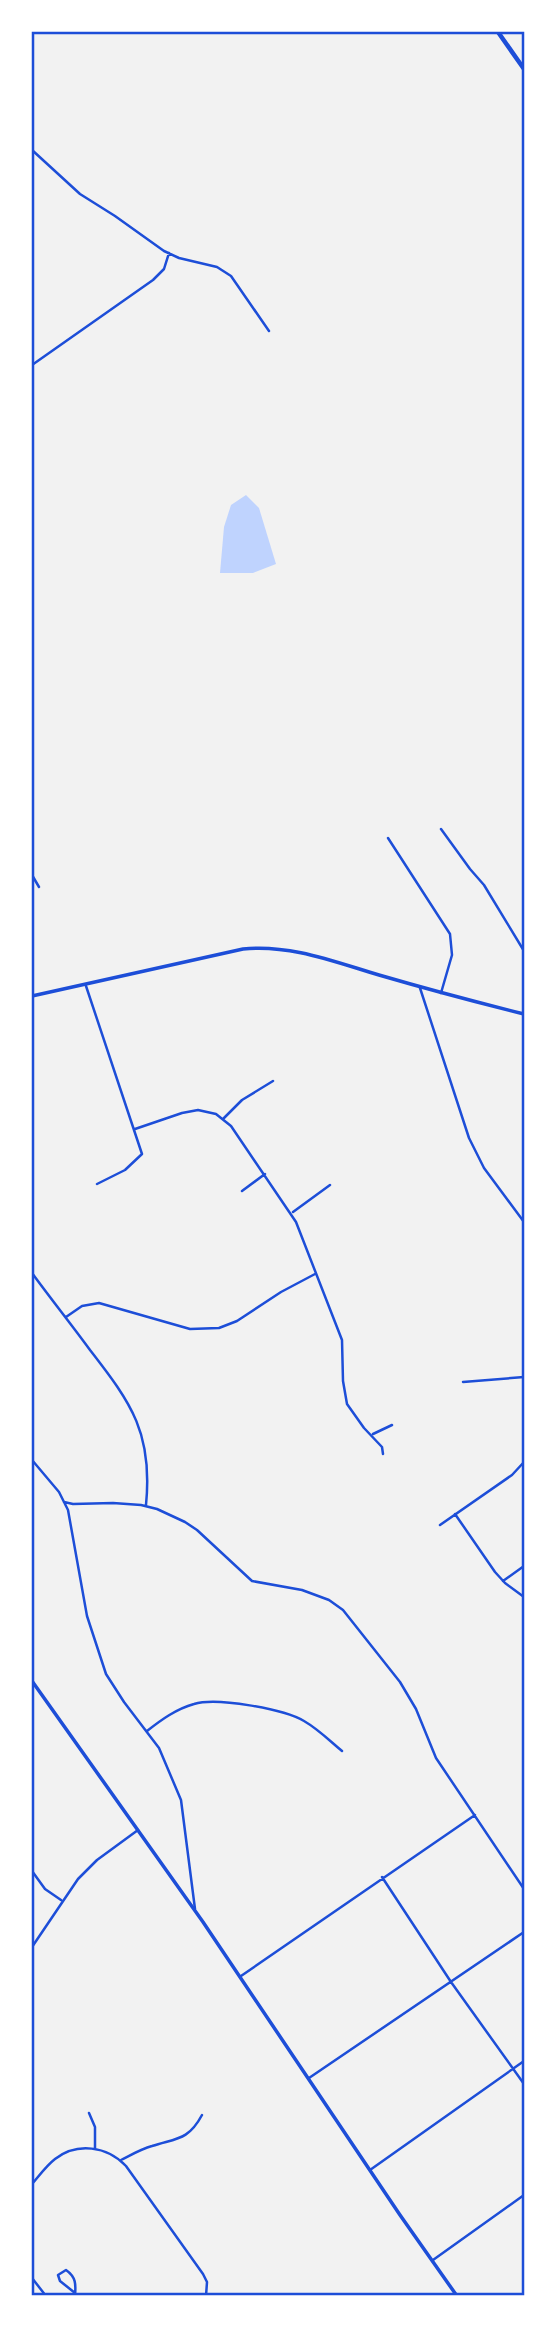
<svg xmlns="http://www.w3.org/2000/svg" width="556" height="2327" font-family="Figtree,sans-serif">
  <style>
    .water { fill: #bfd3fe }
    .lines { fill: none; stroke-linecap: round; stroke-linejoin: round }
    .minor { stroke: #1d4ed8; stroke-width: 2.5 }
    .tertiary { stroke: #1d4ed8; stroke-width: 3.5 }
    .secondary { stroke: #1d4ed8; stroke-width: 4.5 }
    .neatline { fill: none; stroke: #1d4ed8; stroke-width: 2.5 }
  </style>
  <rect width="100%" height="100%" fill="#f2f2f2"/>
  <path class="water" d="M 246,495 L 259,508 L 276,564 L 253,573 L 220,573 L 224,527 L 231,505 Z"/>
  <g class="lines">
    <path class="minor" d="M 32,150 L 80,194 L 115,216 L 164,251 L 179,258 L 217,267 L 231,276 L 269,331
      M 32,365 L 153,280 L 164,269 L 169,253
      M 441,829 L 470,869 L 484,885 L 524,951
      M 388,838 L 450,934 L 452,955 L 441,993
      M 32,875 L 39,887
      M 86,986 L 142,1154 L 125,1170 L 97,1184
      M 420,988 L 469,1138 L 484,1168 L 524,1222
      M 224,1118 L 242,1100 L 273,1081
      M 135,1129 L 182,1113 L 198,1110 L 216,1114 L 231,1126 L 296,1222 L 342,1340 L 343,1381 L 347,1404 L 364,1428 L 382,1447 L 383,1454
      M 242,1191 L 265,1174
      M 293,1212 L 330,1185
      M 32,1273 C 51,1299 71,1324 90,1350 C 132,1404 153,1434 146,1505
      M 66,1317 L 82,1306 L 99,1303 L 190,1329 L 219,1328 L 237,1321 L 281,1292 L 315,1274
      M 463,1382 L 524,1377
      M 373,1434 L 392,1425
      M 32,1460 L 59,1492 L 68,1510 L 87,1616 L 106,1674 L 124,1702 L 159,1748 L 181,1800 L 195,1909
      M 64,1502 L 73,1504 L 113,1503 L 141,1505 L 157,1509 L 185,1522 L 197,1530 L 252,1581 L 302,1590 L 329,1600 L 343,1610 L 400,1682 L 416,1709 L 436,1758 L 524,1889
      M 455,1514 L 495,1572 L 505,1583 L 524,1597
      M 440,1525 L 512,1475 L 524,1462
      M 503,1581 L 524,1566
      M 147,1731 C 161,1720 176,1709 194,1704 C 217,1697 283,1709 304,1721 C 318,1729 330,1741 342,1751
      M 32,1871 L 45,1889 L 61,1900
      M 382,1877 L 451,1982 L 524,2084
      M 32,1947 L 78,1879 L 97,1860 L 138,1830
      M 241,1976 L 475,1815
      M 309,2078 L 524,1932
      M 89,2113 L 95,2127 L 95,2149
      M 121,2160 C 131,2155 141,2149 152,2146 C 176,2138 188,2141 202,2115
      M 370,2170 L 524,2061
      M 32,2184 C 39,2176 46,2166 55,2159 C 77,2142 107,2146 126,2166 L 203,2274 L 207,2282 L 206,2296
      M 433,2260 L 524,2195
      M 32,2278 L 46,2296
      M 75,2296 C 76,2284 76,2277 66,2270 L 58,2275 L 60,2281 L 75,2293"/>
    <path class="tertiary" d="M 32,996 L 243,949 C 290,944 335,962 379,975 C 427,989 476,1002 524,1014
      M 32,1681 L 203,1922 L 400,2215 L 457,2296"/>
    <path class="secondary" d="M 498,32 L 524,69"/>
  </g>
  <rect width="556" height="2327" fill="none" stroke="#ffffff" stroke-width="66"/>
  <rect x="33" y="33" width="490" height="2261" class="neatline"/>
</svg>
